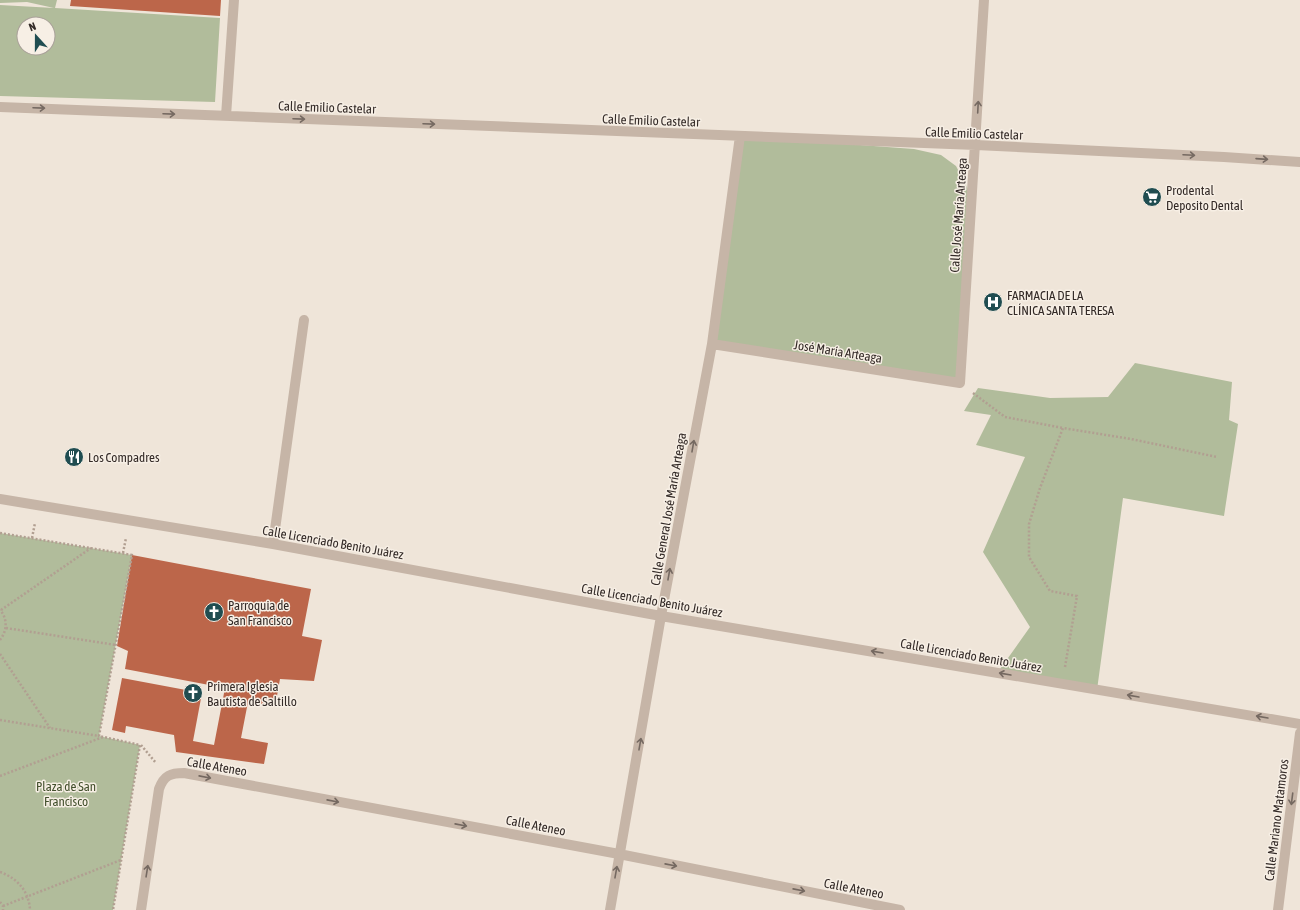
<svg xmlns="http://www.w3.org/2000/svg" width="1300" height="910" font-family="'Asap Condensed',sans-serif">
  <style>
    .green { fill: #b1bc9b; fill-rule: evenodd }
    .building { fill: #bc664a }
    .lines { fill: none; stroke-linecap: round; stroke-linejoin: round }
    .path { stroke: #b19f91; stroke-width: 2.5; stroke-dasharray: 2 2; stroke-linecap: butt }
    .minor { stroke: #c6b5a7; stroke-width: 10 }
    .oneway { stroke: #756961 }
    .labels { text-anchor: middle; stroke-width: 3; stroke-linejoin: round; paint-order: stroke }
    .street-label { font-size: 13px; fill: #332a27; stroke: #f7efe5 }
    .poi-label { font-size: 13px; fill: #332a27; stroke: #f7efe5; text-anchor: start }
    .park-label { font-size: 13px; fill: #424f2c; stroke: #f7efe5 }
  </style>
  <rect width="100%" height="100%" fill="#efe5d9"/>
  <path class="green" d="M 0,0 L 57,0 L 55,8 L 220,18 L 215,102 L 0,96 L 0,5 L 54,8 L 27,2 L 0,3 ZM 24,24 L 48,24 L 48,48 L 24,48 Z
    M 740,136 L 914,149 L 941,155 L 956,166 L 972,197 L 960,383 L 712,344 Z
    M 1135,363 L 1232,382 L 1229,420 L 1238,424 L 1224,516 L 1123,498 L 1097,690 L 998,672 L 1030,627 L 983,552 L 1025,457 L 976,445 L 991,415 L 964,411 L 978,388 L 1050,398 L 1108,397 Z
    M 0,533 L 132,555 L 99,736 L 140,745 L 113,910 L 0,910 Z"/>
  <path class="building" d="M 71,0 L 221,0 L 220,16 L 70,6 Z
    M 132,555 L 311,589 L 302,636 L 322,640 L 314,681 L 280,679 L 275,707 L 248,702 L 241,738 L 268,743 L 264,764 L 176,752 L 174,735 L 126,726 L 125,733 L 112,730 L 122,678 L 202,693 L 193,741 L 214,745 L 225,688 L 125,669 L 128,651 L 117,646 Z"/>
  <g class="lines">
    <path class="path" d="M 973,393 L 1005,417 L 1063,428
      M 0,533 L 132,555 L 99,736 L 140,745 L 113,910
      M 32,538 L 35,523
      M 123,553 L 126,538
      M 1,610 L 91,548
      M 6,628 L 116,645
      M 0,640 C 7,631 8,619 0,610
      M 0,654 L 50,728
      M 1065,667 L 1077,596 L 1050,591 L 1029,557 L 1029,524 L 1040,488 L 1063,428 L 1131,439 L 1217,457
      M 0,720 L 99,736
      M 141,745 L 156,763
      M 0,776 L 103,737
      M 0,872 C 17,878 29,891 30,910
      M 0,902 L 3,906 L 3,910
      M 3,906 L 121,860"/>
    <path class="minor" d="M 0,107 L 976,145 L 1224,157 L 1300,162
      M 226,116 L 234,0
      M 712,344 L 960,383 L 984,0
      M 0,499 L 273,544 L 661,616 L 1300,724
      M 273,544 L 304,320
      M 141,910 L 159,789 C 164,775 171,773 184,773 L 619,854 L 900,910
      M 610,910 L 661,616 L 712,344 L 740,136
      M 1278,910 L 1300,733"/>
  </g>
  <defs><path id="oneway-shaft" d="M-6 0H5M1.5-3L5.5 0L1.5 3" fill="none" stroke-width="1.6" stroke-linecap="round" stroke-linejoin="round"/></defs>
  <g class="oneway">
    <use href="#oneway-shaft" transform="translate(978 107) rotate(-87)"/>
    <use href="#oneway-shaft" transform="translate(39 108) rotate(2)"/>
    <use href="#oneway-shaft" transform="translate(169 114) rotate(2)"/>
    <use href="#oneway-shaft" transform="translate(299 119) rotate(2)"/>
    <use href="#oneway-shaft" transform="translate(429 124) rotate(2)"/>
    <use href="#oneway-shaft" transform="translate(1189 155) rotate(3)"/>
    <use href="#oneway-shaft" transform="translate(1262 159) rotate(4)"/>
    <use href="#oneway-shaft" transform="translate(693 446) rotate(-80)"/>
    <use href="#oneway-shaft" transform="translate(669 574) rotate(-80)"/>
    <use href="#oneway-shaft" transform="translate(877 652) rotate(-170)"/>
    <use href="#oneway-shaft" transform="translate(1005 674) rotate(-170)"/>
    <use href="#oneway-shaft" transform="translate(1133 696) rotate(-170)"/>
    <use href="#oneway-shaft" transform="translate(1262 717) rotate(-170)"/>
    <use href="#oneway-shaft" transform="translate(640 744) rotate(-80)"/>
    <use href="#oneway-shaft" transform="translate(205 777) rotate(11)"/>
    <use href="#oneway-shaft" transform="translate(1292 799) rotate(97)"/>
    <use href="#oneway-shaft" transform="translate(333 801) rotate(11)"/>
    <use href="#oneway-shaft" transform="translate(461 825) rotate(11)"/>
    <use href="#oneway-shaft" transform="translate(671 865) rotate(11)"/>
    <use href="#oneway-shaft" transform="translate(147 871) rotate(-81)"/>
    <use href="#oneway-shaft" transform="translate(616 872) rotate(-80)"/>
    <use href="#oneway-shaft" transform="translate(799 890) rotate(11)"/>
  </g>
  <defs>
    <g id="supermarket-disc" transform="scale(1)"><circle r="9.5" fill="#204d51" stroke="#f7efe5"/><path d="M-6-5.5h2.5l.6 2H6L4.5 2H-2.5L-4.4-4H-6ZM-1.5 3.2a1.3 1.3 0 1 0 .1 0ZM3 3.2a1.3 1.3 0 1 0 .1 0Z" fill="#fff"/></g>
    <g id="hospital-disc" transform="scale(1)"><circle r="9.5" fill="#204d51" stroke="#f7efe5"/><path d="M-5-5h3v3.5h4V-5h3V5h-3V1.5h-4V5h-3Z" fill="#fff"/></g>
    <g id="restaurant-disc" transform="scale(1)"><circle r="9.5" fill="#204d51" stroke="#f7efe5"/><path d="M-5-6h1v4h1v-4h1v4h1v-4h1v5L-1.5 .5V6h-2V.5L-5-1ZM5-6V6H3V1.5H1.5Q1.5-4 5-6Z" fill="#fff"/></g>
    <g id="church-disc" transform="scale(1)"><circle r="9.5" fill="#204d51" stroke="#f7efe5"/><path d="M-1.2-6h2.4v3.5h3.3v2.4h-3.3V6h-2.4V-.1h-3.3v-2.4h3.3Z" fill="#fff"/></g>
  </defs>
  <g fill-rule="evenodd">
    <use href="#supermarket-disc" x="1152" y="197"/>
    <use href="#hospital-disc" x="993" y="302"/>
    <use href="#restaurant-disc" x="74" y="457"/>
    <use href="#church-disc" x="214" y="612"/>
    <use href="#church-disc" x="193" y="693"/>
  </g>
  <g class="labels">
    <g class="street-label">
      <text transform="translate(327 107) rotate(2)" y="5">Calle Emilio Castelar</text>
      <text transform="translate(651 120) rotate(2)" y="5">Calle Emilio Castelar</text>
      <text transform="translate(974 133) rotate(2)" y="5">Calle Emilio Castelar</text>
      <text transform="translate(958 215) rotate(-86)" y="5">Calle José María Arteaga</text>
      <text transform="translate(838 351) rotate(9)" y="5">José María Arteaga</text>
      <text transform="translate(668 509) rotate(-80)" y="5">Calle General José María Arteaga</text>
      <text transform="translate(333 542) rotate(10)" y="5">Calle Licenciado Benito Juárez</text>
      <text transform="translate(652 600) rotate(10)" y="5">Calle Licenciado Benito Juárez</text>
      <text transform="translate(971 655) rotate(10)" y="5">Calle Licenciado Benito Juárez</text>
      <text transform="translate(217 766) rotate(10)" y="5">Calle Ateneo</text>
      <text transform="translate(1276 820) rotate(-83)" y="5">Calle Mariano Matamoros</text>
      <text transform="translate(536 825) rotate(11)" y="5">Calle Ateneo</text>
      <text transform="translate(854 888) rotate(11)" y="5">Calle Ateneo</text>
    </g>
    <g class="poi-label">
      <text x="1166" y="195">Prodental<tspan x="1166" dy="15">Deposito Dental</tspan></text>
      <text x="1007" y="300">FARMACIA DE LA<tspan x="1007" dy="15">CLÍNICA SANTA TERESA</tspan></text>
      <text x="88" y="462">Los Compadres</text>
      <text x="228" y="610">Parroquia de<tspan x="228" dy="15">San Francisco</tspan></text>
      <text x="207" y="691">Primera Iglesia<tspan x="207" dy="15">Bautista de Saltillo</tspan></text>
    </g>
    <g class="park-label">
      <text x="66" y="791">Plaza de San<tspan x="66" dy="15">Francisco</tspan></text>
    </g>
  </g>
  <g transform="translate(36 36) rotate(339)"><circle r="19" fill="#f7efe5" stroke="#a9a099"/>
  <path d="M0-3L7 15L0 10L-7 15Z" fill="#204d51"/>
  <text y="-6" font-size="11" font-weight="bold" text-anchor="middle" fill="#332a27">N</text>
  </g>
</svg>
